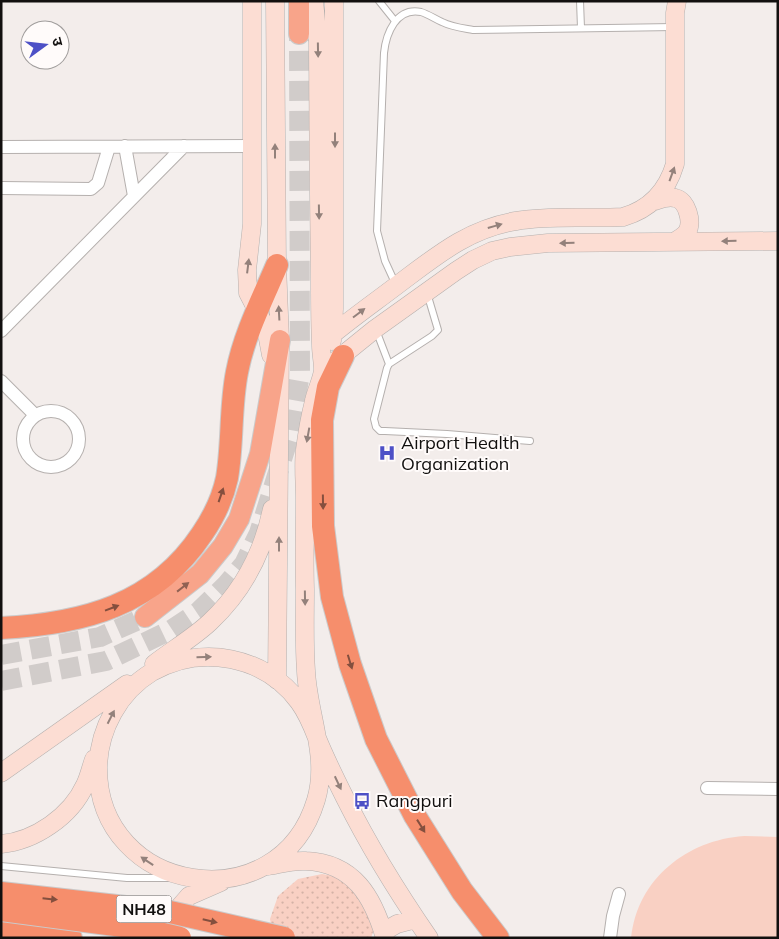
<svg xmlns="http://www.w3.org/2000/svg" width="779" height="939" font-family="Mulish,'Noto Sans Devanagari',sans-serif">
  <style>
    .grass { fill: url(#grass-dots) }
    .pitch { fill: #f9d0c3 }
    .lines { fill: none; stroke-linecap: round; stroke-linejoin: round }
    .trunk-tunnel { stroke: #d1ccca; stroke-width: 20; stroke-dasharray: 20 10; stroke-linecap: butt }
    .service-casing { stroke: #b5b0ae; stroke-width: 8 }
    .minor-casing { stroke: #b5b0ae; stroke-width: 14 }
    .secondary-casing { stroke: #b5b0ae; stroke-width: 19 }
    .trunk-casing { stroke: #cbcaca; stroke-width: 22 }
    .motorway-casing { stroke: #cbcaca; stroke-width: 24 }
    .service { stroke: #fff; stroke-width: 6 }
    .minor { stroke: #fff; stroke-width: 12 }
    .secondary { stroke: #fcddd3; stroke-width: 18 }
    .trunk { stroke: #f8a48a; stroke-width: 20 }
    .motorway { stroke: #f68e6c; stroke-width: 22 }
    .motorway-bridge-casing { stroke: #cbcaca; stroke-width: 24; stroke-linecap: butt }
    .motorway-bridge { stroke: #f68e6c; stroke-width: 22 }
    .oneway { fill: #93817b }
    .oneway2 { fill: #844f3e }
    .oneway3 { fill: #906153 }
    .labels { text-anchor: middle; stroke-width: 4; stroke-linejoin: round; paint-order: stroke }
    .shield { fill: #fffbfa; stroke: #595656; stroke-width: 1 }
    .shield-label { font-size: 16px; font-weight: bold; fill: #12100f }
    .poi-label { font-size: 18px; fill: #12100f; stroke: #fffbfa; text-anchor: start }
  </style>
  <defs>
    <pattern id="grass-dots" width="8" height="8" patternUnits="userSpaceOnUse" patternTransform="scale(1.25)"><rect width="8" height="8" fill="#f9d0c3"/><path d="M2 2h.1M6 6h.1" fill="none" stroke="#d4b2a6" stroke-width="1.8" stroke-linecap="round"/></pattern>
  </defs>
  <rect width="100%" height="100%" fill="#f3edeb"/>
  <path class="grass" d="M 322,874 L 340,877 L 354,886 L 374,929 L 371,938 L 274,938 L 270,919 L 278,896 L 298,879 Z"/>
  <path class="pitch" d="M 744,836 L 778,837 L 778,938 L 631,938 C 637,879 687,840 744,836 Z"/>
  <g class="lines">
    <path class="trunk-tunnel" d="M 1,655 L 100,637 L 145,617
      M 1,681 L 106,661 L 171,630 L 198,612 L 226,585 L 244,564 L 259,533 L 289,437 L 300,374 L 299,34"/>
    <g class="service-casing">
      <path id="service" d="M 379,1 L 395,21
        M 580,1 L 581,28
        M 396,285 L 385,261 L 377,231 L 384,53 C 386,34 396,7 421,12 C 428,14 435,19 442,22 C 452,27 462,28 473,30 L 674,27
        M 427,293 L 438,330 L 432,336 L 389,364 L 387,368 L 374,419 L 376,427 L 380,431 L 385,431 L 447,434 L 530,441
        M 376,330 L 389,364
        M 1,866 L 127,878 L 172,878"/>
    </g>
    <g class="minor-casing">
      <path id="minor" d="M 125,146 L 134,196
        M 1,147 L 252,146
        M 1,188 L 91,189 L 98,183 L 109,147
        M 1,331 L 184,146
        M 1,381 L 35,415
        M23 439a28 28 0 1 1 56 0a28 28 0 1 1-56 0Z
        M 707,788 L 778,789
        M 610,938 L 613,916 L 619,894"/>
    </g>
    <g class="secondary-casing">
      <path id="secondary" d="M 252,1 L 252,224 L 247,270 L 248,293 L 266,328 L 271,355
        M 275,1 L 277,265 L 280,340 L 277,680
        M 314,1 L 318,42 C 318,121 319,201 320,280 C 320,302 320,323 321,345 C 321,353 323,362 323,370 C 322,380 316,391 314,401 C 310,417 307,434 305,450 C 303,466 305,483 305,499 C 305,529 304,559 305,589 C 305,616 304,644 306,671 C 308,714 329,757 316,800 C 279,924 97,895 98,767 C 99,729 119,692 152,672 C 201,644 265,656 299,702 C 307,713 312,725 317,738 C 325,758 335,778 345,798 C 369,846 398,893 429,938
        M 655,201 C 661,199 668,196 675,198 C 687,200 693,222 687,232 C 684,236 679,239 674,242
        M 332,341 L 334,309 L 334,1
        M 321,344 C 345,323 371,305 396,286 C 435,257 467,229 516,221 C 551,215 587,219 623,217 C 651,209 667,191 675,164 L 675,13 L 677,1
        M 333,363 L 375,329 L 456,271 L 473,260 L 492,251 L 510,247 L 548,243 L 778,241
        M 154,664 C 172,650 193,638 210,622 C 243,591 263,552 272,509
        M 1,773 L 127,684
        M 1,844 C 35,841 71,816 85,785 C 89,777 91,767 94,759
        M 268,866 C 280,864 293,860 306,861 C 354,863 373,897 385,938
        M 168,920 L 189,896 L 221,882
        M 383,932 L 397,924 L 416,919"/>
    </g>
    <g class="trunk-casing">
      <path id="trunk" d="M 299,34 L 299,1
        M 145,617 L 200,574 L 223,546 L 239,519 L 260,454 L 280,340"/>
    </g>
    <g class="motorway-casing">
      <path id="motorway" d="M 343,356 L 328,387 L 322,420 L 323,526 L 332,597 L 350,664 L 376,739 L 415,816 L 462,891 L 498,938
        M 1,628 C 83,624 155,605 202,534 C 213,518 223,497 227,478 C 233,443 230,407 237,372 C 244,335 262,300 277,265
        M 1,929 L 71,938"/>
    </g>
    <use href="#service" class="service"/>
    <use href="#minor" class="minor"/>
    <use href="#secondary" class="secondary"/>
    <use href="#trunk" class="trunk"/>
    <use href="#motorway" class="motorway"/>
    <g class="motorway-bridge-casing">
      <path id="motorway-bridge" d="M 1,893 L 170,912 L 284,938
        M 1,910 L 138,928 L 180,938"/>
    </g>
    <use href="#motorway-bridge" class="motorway-bridge"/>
  </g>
  <defs><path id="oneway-solid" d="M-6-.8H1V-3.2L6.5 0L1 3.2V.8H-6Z" transform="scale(1.25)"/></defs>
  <g class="oneway">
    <use href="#oneway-solid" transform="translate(318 50) rotate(89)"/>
    <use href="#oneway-solid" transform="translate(335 140) rotate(90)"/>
    <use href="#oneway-solid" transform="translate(275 151) rotate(-90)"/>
    <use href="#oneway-solid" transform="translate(672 174) rotate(-70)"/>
    <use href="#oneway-solid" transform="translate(319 212) rotate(89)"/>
    <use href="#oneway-solid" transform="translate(495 226) rotate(-16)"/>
    <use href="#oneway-solid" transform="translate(729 241) rotate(179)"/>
    <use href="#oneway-solid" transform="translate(567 243) rotate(179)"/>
    <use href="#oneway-solid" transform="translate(248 266) rotate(-83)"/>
    <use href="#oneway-solid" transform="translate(279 313) rotate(-93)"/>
    <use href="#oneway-solid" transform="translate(359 313) rotate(-37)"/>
    <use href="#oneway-solid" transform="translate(308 435) rotate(100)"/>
    <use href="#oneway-solid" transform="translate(279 544) rotate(-90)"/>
    <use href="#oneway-solid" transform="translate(305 598) rotate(89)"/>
    <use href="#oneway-solid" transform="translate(204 657) rotate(-2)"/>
    <use href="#oneway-solid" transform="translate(111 717) rotate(-63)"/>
    <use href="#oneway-solid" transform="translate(338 783) rotate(65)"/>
    <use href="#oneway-solid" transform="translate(147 861) rotate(-146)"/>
  </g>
  <g class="oneway2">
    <use href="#oneway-solid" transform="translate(221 495) rotate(-71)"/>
    <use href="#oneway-solid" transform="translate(323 502) rotate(89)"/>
    <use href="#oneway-solid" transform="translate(112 608) rotate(-21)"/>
    <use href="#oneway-solid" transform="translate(350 662) rotate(73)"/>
    <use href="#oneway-solid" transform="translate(421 826) rotate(58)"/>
    <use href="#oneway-solid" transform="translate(50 899) rotate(6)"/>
    <use href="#oneway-solid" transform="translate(210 921) rotate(13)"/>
  </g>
  <use class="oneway3" href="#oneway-solid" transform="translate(183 587) rotate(-38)"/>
  <defs>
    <g id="hospital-bare" transform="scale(1.35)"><path d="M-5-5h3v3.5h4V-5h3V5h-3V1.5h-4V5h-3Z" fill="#4d50c6" stroke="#fffbfa" stroke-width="2.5" paint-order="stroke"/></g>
    <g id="bus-bare" transform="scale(1.35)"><path d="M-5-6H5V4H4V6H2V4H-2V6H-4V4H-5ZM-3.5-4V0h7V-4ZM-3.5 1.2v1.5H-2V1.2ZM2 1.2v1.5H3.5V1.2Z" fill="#4d50c6" stroke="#fffbfa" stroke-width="2.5" paint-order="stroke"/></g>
  </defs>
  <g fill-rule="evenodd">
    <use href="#hospital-bare" x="387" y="453"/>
    <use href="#bus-bare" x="362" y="801"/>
  </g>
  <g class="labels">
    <rect class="shield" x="116.5" y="895.5" width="55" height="27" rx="4"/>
    <g class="shield-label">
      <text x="144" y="915">NH48</text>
    </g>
    <g class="poi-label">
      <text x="401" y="449">Airport Health<tspan x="401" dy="21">Organization</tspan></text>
      <text x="376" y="807">Rangpuri</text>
    </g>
  </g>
  <rect width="779" height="939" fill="none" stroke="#12100f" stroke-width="5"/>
  <g transform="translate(45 45) rotate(75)"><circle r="24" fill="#fffbfa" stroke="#a09d9c"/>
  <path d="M0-4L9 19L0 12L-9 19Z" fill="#4d50c6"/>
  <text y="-8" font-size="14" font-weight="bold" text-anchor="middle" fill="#12100f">उ</text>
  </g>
</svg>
